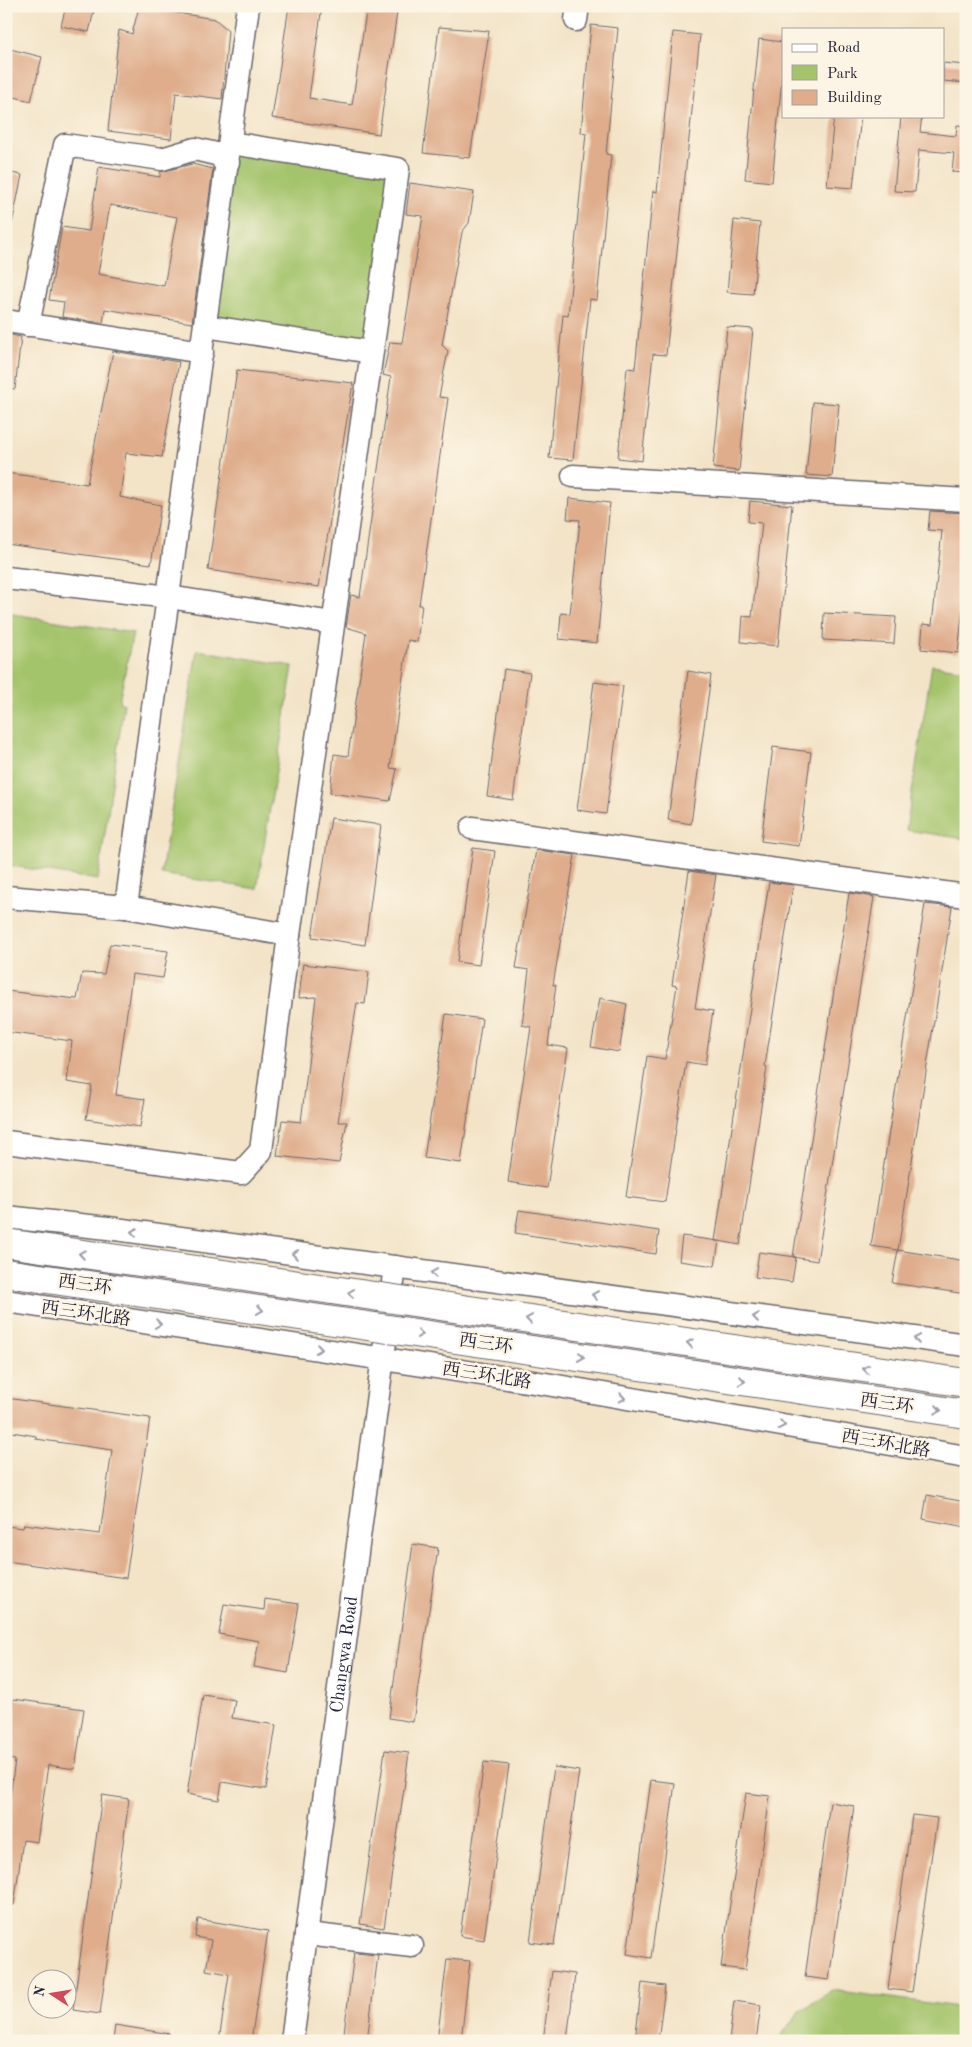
<svg xmlns="http://www.w3.org/2000/svg" width="972" height="2047" font-family="'Old Standard TT','Noto Serif SC',serif">
  <style>
    .green { fill: #a4c46c; stroke: #637354 }
    .building { fill: #dfad8c; fill-rule: evenodd }
    .lines { fill: none; stroke-linecap: round; stroke-linejoin: round }
    .minor-casing { stroke: #6b666c; stroke-width: 25 }
    .highway-casing { stroke: #6b666c; stroke-width: 30 }
    .minor { stroke: #fff; stroke-width: 22 }
    .highway { stroke: #fff; stroke-width: 28 }
    .highway-bridge-casing { stroke: #6b666c; stroke-width: 30; stroke-linecap: butt }
    .highway-bridge { stroke: #fff; stroke-width: 28 }
    .oneway { stroke: #9c9ca7 }
    .labels { text-anchor: middle; stroke-width: 5; stroke-linejoin: round; paint-order: stroke }
    .street-label { font-size: 18px; fill: #22223b; stroke: #fcf5e5 }
  </style>
  <rect width="100%" height="100%" fill="#fcf5e5"/>
  <filter id="ink" filterUnits="userSpaceOnUse"><feTurbulence type="fractalNoise" baseFrequency=".02" numOctaves="2"/><feDisplacementMap in="SourceGraphic" scale="10" xChannelSelector="R" yChannelSelector="G"/><feConvolveMatrix kernelMatrix="1 2 1 2 8 2 1 2 1" color-interpolation-filters="sRGB"/></filter>
  <filter id="wash" filterUnits="userSpaceOnUse"><feTurbulence type="fractalNoise" baseFrequency=".0096" numOctaves="4" result="noise"/><feDisplacementMap in="SourceGraphic" scale="20" xChannelSelector="R" yChannelSelector="G"/><feGaussianBlur stdDeviation="1.12" result="paint"/><feColorMatrix in="noise" values="0 0 0 0 0 0 0 0 0 0 0 0 0 0 0 0 0 1.4 0 .05"/><feComposite in="paint" operator="in"/></filter>
  <g filter="url(#wash)">
    <rect width="100%" height="100%" fill="#f3e4c8"/>
    <path class="green" d="M 234,147 L 393,173 L 367,346 L 211,322 Z
      M 6,613 L 133,633 L 119,702 L 124,704 L 98,880 L 6,865 Z
      M 197,650 L 293,666 L 257,889 L 161,874 Z
      M 932,665 L 966,670 L 966,839 L 906,830 Z
      M 832,1990 L 966,2008 L 966,2041 L 777,2041 L 799,2012 Z"/>
    <g id="blocks">
      <path class="building" d="M 66,6 L 95,6 L 89,32 L 61,26 Z
        M 289,6 L 322,6 L 309,98 L 352,105 L 367,6 L 398,6 L 379,134 L 272,118 Z
        M 139,7 L 215,19 L 228,30 L 222,99 L 176,93 L 171,139 L 108,131 L 119,30 L 132,34 Z
        M 591,25 L 618,28 L 606,154 L 611,155 L 597,300 L 590,299 L 573,460 L 549,458 L 563,315 L 568,316 L 586,133 L 581,132 Z
        M 439,27 L 489,31 L 470,158 L 423,153 Z
        M 673,32 L 700,35 L 666,355 L 653,354 L 642,461 L 618,458 L 627,368 L 635,369 L 653,191 L 657,192 Z
        M 759,39 L 783,42 L 783,68 L 772,182 L 745,179 Z
        M 6,48 L 42,57 L 31,101 L 6,95 Z
        M 943,63 L 966,65 L 966,83 L 943,81 Z
        M 834,116 L 861,116 L 853,188 L 827,186 Z
        M 901,116 L 922,116 L 920,132 L 956,136 L 957,125 L 966,126 L 966,173 L 952,172 L 954,153 L 919,150 L 915,192 L 894,191 Z
        M 192,164 L 213,169 L 192,323 L 105,309 L 103,323 L 62,317 L 64,302 L 49,300 L 62,227 L 89,231 L 99,167 L 160,177 L 160,172 ZM 110,205 L 177,217 L 164,286 L 98,274 Z
        M 6,172 L 22,175 L 12,224 L 6,224 Z
        M 410,183 L 474,192 L 469,223 L 462,232 L 442,345 L 448,351 L 439,397 L 448,398 L 419,605 L 422,605 L 417,642 L 408,640 L 390,768 L 397,769 L 390,801 L 330,793 L 334,754 L 348,756 L 366,633 L 346,627 L 351,595 L 360,597 L 391,377 L 383,375 L 390,342 L 402,343 L 423,216 L 406,214 Z
        M 734,220 L 760,223 L 753,294 L 727,292 Z
        M 727,327 L 753,329 L 739,471 L 713,468 Z
        M 6,334 L 21,337 L 15,389 L 6,388 Z
        M 113,351 L 179,362 L 162,457 L 126,453 L 120,497 L 161,505 L 151,564 L 6,544 L 6,473 L 87,484 Z
        M 237,370 L 353,383 L 319,587 L 208,570 Z
        M 813,402 L 839,404 L 832,477 L 806,475 Z
        M 569,498 L 610,503 L 597,643 L 559,639 L 561,613 L 570,614 L 580,520 L 567,519 Z
        M 750,501 L 792,505 L 778,646 L 741,642 L 743,616 L 752,617 L 762,523 L 748,522 Z
        M 930,511 L 966,513 L 966,579 L 958,653 L 921,649 L 923,624 L 932,625 L 942,531 L 928,530 Z
        M 824,613 L 896,617 L 894,644 L 823,640 Z
        M 504,669 L 530,673 L 513,800 L 487,796 Z
        M 688,671 L 711,675 L 691,824 L 668,820 Z
        M 594,682 L 623,686 L 606,814 L 577,810 Z
        M 773,747 L 811,752 L 799,846 L 761,841 Z
        M 331,818 L 381,825 L 365,945 L 312,937 Z
        M 473,848 L 495,851 L 479,965 L 457,962 Z
        M 536,850 L 575,855 L 553,985 L 556,985 L 548,1045 L 568,1048 L 547,1188 L 508,1182 L 531,1027 L 522,1025 L 529,970 L 516,968 Z
        M 689,871 L 716,875 L 695,1008 L 713,1011 L 705,1065 L 686,1062 L 665,1202 L 626,1197 L 647,1056 L 665,1059 L 677,986 L 672,985 Z
        M 769,882 L 793,885 L 765,1066 L 767,1067 L 740,1245 L 719,1241 L 715,1266 L 679,1261 L 682,1236 L 718,1241 L 715,1241 Z
        M 849,893 L 874,897 L 817,1261 L 793,1257 Z
        M 925,904 L 952,907 L 898,1250 L 871,1246 Z
        M 110,944 L 168,951 L 163,978 L 132,974 L 116,1095 L 145,1099 L 140,1127 L 86,1119 L 92,1086 L 67,1082 L 72,1041 L 6,1032 L 6,991 L 77,999 L 82,973 L 104,974 Z
        M 303,964 L 369,972 L 365,1004 L 357,1003 L 338,1122 L 347,1122 L 339,1163 L 277,1156 L 282,1120 L 301,1122 L 316,997 L 299,998 Z
        M 600,998 L 627,1004 L 619,1052 L 591,1047 Z
        M 446,1014 L 482,1019 L 461,1163 L 424,1158 Z
        M 519,1210 L 659,1231 L 656,1254 L 515,1233 Z
        M 898,1250 L 966,1261 L 966,1294 L 892,1283 Z
        M 759,1252 L 796,1257 L 792,1282 L 755,1277 Z
        M 6,1398 L 150,1418 L 126,1578 L 6,1561 L 6,1526 L 23,1528 L 24,1524 L 100,1534 L 112,1450 L 36,1439 L 36,1436 L 6,1431 Z
        M 927,1495 L 966,1502 L 966,1527 L 923,1519 Z
        M 413,1544 L 438,1548 L 413,1722 L 389,1718 Z
        M 265,1599 L 299,1604 L 288,1673 L 254,1667 L 259,1641 L 219,1634 L 224,1604 L 264,1610 Z
        M 203,1695 L 235,1700 L 232,1718 L 276,1725 L 266,1789 L 222,1782 L 219,1800 L 187,1794 Z
        M 13,1699 L 84,1709 L 75,1769 L 48,1765 L 37,1842 L 23,1840 L 14,1905 L 6,1905 L 6,1826 L 15,1760 L 6,1759 L 6,1750 Z
        M 385,1750 L 409,1753 L 384,1928 L 360,1924 Z
        M 484,1762 L 509,1765 L 484,1940 L 460,1936 Z
        M 554,1767 L 579,1771 L 554,1945 L 530,1942 Z
        M 651,1780 L 675,1783 L 651,1958 L 627,1954 Z
        M 746,1793 L 770,1796 L 745,1970 L 721,1967 Z
        M 102,1795 L 129,1799 L 100,2014 L 73,2010 Z
        M 830,1802 L 854,1806 L 829,1980 L 805,1977 Z
        M 912,1815 L 937,1818 L 912,1992 L 888,1989 Z
        M 198,1919 L 268,1931 L 251,2041 L 219,2041 L 229,1974 L 206,1970 L 211,1940 L 195,1937 Z
        M 354,1953 L 378,1955 L 367,2041 L 343,2041 Z
        M 447,1959 L 470,1961 L 461,2041 L 437,2041 Z
        M 552,1971 L 575,1974 L 567,2041 L 543,2041 Z
        M 642,1983 L 665,1986 L 658,2041 L 635,2041 Z
        M 734,2001 L 761,2005 L 756,2041 L 729,2041 Z
        M 115,2025 L 170,2034 L 170,2041 L 113,2041 Z"/>
    </g>
  </g>
  <g filter="url(#ink)">
    <use href="#blocks" fill-opacity="0" stroke="#6b666c" stroke-width="1"/>
    <g class="lines">
      <g class="minor-casing">
        <g id="minor">
          <path d="M 576,20 L 578,6"/>
          <path d="M 6,321 L 202,352"/>
          <path d="M 28,325 L 65,145 L 162,159 L 195,149 L 220,155 L 224,162 L 228,162"/>
          <path d="M 205,326 L 371,352"/>
          <path d="M 573,476 L 966,500"/>
          <path d="M 6,578 L 169,597 L 333,623"/>
          <path d="M 472,828 L 966,896"/>
          <path d="M 6,897 L 126,907 L 289,935"/>
          <path d="M 126,907 L 248,6"/>
          <path d="M 6,1142 L 241,1173 L 261,1151 L 289,935 L 398,169 L 230,143"/>
          <path d="M 6,1217 L 108,1228 L 966,1345"/>
          <path d="M 6,1301 L 546,1384 L 966,1457"/>
          <path d="M 306,1934 L 412,1946"/>
          <path id="s1" d="M 292,2041 L 395,1267"/>
        </g>
      </g>
      <g class="highway-casing">
        <path id="highway" d="M 6,1243 L 217,1273
          M 6,1273 L 211,1303
          M 808,1360 L 966,1383
          M 803,1390 L 966,1414"/>
      </g>
      <use href="#minor" class="minor"/>
      <use href="#highway" class="highway"/>
      <g class="highway-bridge-casing">
        <path id="highway-bridge" d="M 217,1273 L 808,1360
          M 211,1303 L 803,1390"/>
      </g>
      <use href="#highway-bridge" class="highway-bridge"/>
    </g>
    <defs><path id="oneway-chevron" d="M-2-3.5L2.5 0L-2 3.5" fill="none" stroke-width="1.6" stroke-linecap="round" stroke-linejoin="round" transform="scale(1.25)"/></defs>
    <g class="oneway">
      <use href="#oneway-chevron" transform="translate(134 1232) rotate(-172)"/>
      <use href="#oneway-chevron" transform="translate(82 1254) rotate(-172)"/>
      <use href="#oneway-chevron" transform="translate(295 1254) rotate(-172)"/>
      <use href="#oneway-chevron" transform="translate(434 1273) rotate(-172)"/>
      <use href="#oneway-chevron" transform="translate(351 1293) rotate(-172)"/>
      <use href="#oneway-chevron" transform="translate(595 1295) rotate(-172)"/>
      <use href="#oneway-chevron" transform="translate(260 1310) rotate(8)"/>
      <use href="#oneway-chevron" transform="translate(756 1317) rotate(-172)"/>
      <use href="#oneway-chevron" transform="translate(529 1319) rotate(-172)"/>
      <use href="#oneway-chevron" transform="translate(158 1324) rotate(9)"/>
      <use href="#oneway-chevron" transform="translate(420 1334) rotate(8)"/>
      <use href="#oneway-chevron" transform="translate(917 1339) rotate(-172)"/>
      <use href="#oneway-chevron" transform="translate(690 1343) rotate(-172)"/>
      <use href="#oneway-chevron" transform="translate(319 1349) rotate(9)"/>
      <use href="#oneway-chevron" transform="translate(581 1357) rotate(8)"/>
      <use href="#oneway-chevron" transform="translate(866 1369) rotate(-172)"/>
      <use href="#oneway-chevron" transform="translate(742 1381) rotate(8)"/>
      <use href="#oneway-chevron" transform="translate(622 1398) rotate(10)"/>
      <use href="#oneway-chevron" transform="translate(938 1410) rotate(8)"/>
      <use href="#oneway-chevron" transform="translate(782 1425) rotate(10)"/>
    </g>
  </g>
  <g class="labels">
    <g class="street-label">
      <text transform="translate(85 1284) rotate(8)" y="6">西三环</text>
      <text transform="translate(86 1313) rotate(8)" y="6">西三环北路</text>
      <text transform="translate(486 1343) rotate(8)" y="6">西三环</text>
      <text transform="translate(487 1375) rotate(9)" y="6">西三环北路</text>
      <text transform="translate(887 1403) rotate(8)" y="6">西三环</text>
      <text transform="translate(886 1443) rotate(10)" y="6">西三环北路</text>
      <text dy="6" stroke="none"><textPath href="#s1" startOffset="390">Changwa Road</textPath></text>
    </g>
  </g>
  <rect width="972" height="2047" fill="none" stroke="#fcf5e5" stroke-width="25"/>
  <rect x="782" y="28" width="162" height="90" fill="#fcf5e5" stroke="#a5a1a1"/>
  <rect x="792" y="44" width="25" height="8" fill="#ffffff" stroke="#a5a1a1"/>
  <text x="827" y="52" font-size="15" fill="#22223b">Road</text>
  <rect x="792" y="65" width="25" height="15" fill="#a4c46c" stroke="#a5a1a1"/>
  <text x="827" y="78" font-size="15" fill="#22223b">Park</text>
  <rect x="792" y="90" width="25" height="15" fill="#dfad8c" stroke="#a5a1a1"/>
  <text x="827" y="102" font-size="15" fill="#22223b">Building</text>
  <g transform="translate(52 1994) rotate(282)"><circle r="24" fill="#fcf5e5" stroke="#a5a1a1"/>
  <path d="M0-4L9 19L0 12L-9 19Z" fill="#d1495b"/>
  <text y="-8" font-size="14" font-weight="bold" text-anchor="middle" fill="#22223b">N</text>
  </g>
</svg>
